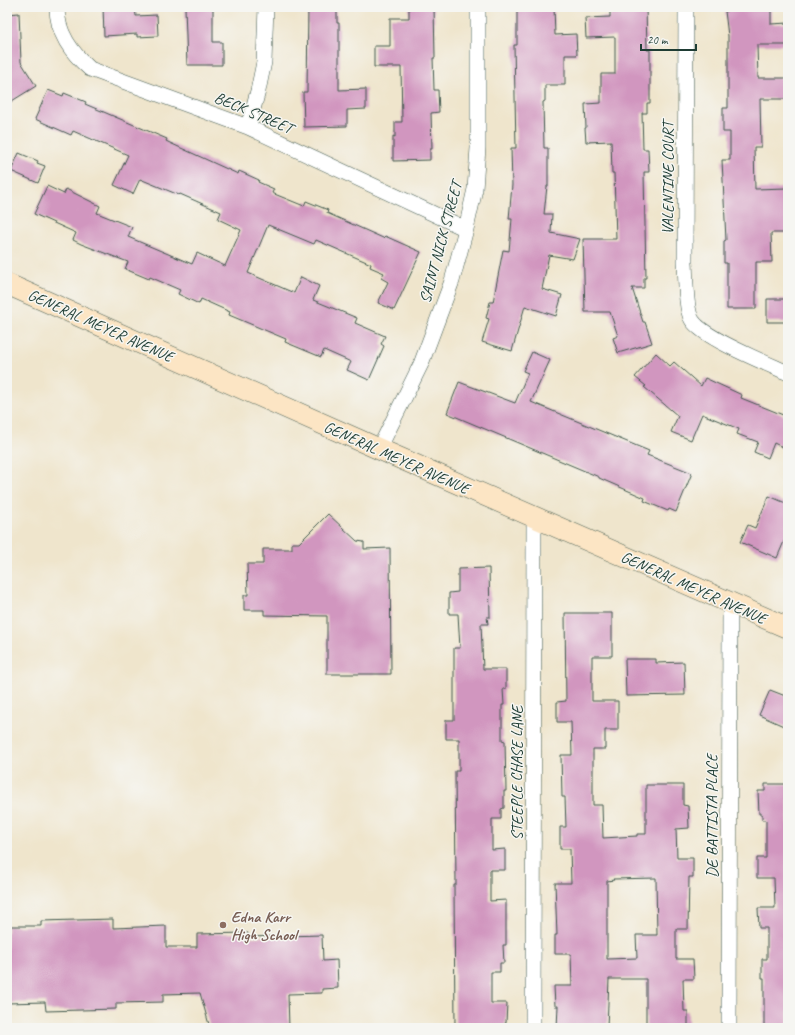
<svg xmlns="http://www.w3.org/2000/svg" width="795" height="1035" font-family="Caveat,sans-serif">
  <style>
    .building { fill: #d196bf; fill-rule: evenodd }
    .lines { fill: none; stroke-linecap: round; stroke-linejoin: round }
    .minor-casing { stroke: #3e564b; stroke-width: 16 }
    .secondary-casing { stroke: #3e564b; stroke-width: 22 }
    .minor { stroke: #fff; stroke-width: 15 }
    .secondary { stroke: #fce5c4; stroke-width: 21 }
    .education-dot { fill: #8d6e63; stroke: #f6f6f2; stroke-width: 1.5 }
    .labels { text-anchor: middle; stroke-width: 3; stroke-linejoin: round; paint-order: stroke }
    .street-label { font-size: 16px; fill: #1f3d34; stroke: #f6f6f2 }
    .education-label { font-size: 16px; font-weight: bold; fill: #785e54; stroke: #f6f6f2; text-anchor: start }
  </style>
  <rect width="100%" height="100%" fill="#f6f6f2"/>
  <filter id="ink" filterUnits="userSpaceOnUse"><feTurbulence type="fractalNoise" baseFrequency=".025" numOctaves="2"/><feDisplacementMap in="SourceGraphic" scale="8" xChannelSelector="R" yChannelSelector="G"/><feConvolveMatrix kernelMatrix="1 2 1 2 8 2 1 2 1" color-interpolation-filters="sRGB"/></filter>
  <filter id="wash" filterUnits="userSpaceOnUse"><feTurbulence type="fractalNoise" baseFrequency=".012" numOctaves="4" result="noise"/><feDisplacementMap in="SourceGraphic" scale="16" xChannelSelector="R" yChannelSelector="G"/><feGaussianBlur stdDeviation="0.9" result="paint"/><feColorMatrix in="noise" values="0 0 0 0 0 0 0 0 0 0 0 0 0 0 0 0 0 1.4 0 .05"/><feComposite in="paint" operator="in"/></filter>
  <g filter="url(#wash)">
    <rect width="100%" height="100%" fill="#efe5cc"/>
    <g id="blocks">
      <path class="building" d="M 103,7 L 135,7 L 136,16 L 157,15 L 158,36 L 137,37 L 137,34 L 104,36 Z
        M 185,7 L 213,7 L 213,42 L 222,42 L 222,65 L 187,65 Z
        M 308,7 L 335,7 L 335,11 L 337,11 L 337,23 L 339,23 L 339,90 L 366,89 L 366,109 L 347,110 L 347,126 L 304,127 L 303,92 L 307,92 Z
        M 409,7 L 434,7 L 435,58 L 433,58 L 434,90 L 438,90 L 439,112 L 431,113 L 432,149 L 430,149 L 430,160 L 393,161 L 393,136 L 395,137 L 395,122 L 402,122 L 401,67 L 374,67 L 374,46 L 390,46 L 390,18 L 409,18 Z
        M 517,7 L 554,7 L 555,35 L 576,34 L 577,55 L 565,55 L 565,85 L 545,85 L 545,101 L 543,102 L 544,148 L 548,148 L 548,186 L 547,186 L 544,214 L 552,214 L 551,233 L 580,239 L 573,259 L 549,255 L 542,289 L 562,295 L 556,316 L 525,306 L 512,351 L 482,342 L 489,319 L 486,318 L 490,302 L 493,302 L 503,250 L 509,251 L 512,219 L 509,219 L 512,185 L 511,148 L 516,148 L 514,45 L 517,45 Z
        M 610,7 L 646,7 L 647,50 L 650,50 L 650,103 L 647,103 L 647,113 L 642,113 L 643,149 L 648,149 L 649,172 L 644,172 L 646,278 L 644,278 L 644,288 L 632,288 L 643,322 L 645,322 L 652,343 L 618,353 L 613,338 L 618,336 L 610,312 L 585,312 L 583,239 L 616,239 L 614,173 L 612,173 L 611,141 L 586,142 L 585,128 L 586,128 L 585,104 L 601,103 L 601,74 L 615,74 L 615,37 L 586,38 L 585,18 L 610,17 Z
        M 727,7 L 771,7 L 771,24 L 788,23 L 788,45 L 757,45 L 758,78 L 788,78 L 788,99 L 760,99 L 761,147 L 754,147 L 755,189 L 787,188 L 788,233 L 771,233 L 772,262 L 756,262 L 756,309 L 727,309 L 727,263 L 724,263 L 724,241 L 726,240 L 722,160 L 730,160 L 730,132 L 723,132 L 723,108 L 728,108 L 728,36 L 725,11 L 728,11 Z
        M 19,13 L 21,62 L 36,86 L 7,104 L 7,14 Z
        M 48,90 L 63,96 L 64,93 L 86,102 L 85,104 L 167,139 L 166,141 L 170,143 L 238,174 L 239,171 L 259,180 L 258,182 L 274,189 L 272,193 L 304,206 L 306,201 L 328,210 L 327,213 L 383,238 L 385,236 L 421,252 L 394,310 L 378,303 L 388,282 L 381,278 L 384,273 L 370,267 L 371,264 L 316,240 L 314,244 L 268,225 L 248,273 L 294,293 L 301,277 L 319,286 L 313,300 L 357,318 L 355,323 L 385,336 L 381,344 L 384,346 L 369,380 L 347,370 L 351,362 L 324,350 L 321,357 L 285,342 L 286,339 L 229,315 L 230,312 L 201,299 L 199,304 L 178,294 L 180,290 L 150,277 L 149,279 L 125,269 L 128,262 L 81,244 L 73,240 L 76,233 L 34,214 L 47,186 L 64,194 L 66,189 L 100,206 L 97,213 L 132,227 L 128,237 L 192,264 L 197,253 L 225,266 L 241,230 L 218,219 L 221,212 L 180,194 L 179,195 L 140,179 L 133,194 L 114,185 L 128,155 L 73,131 L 71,135 L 35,119 Z
        M 19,153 L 38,161 L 37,163 L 45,166 L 38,183 L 11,171 Z
        M 767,299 L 788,299 L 788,322 L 767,322 Z
        M 532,352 L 550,360 L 531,402 L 649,451 L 647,455 L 692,473 L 676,512 L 669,509 L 668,511 L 644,501 L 645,498 L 599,478 L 599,477 L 447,413 L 459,382 L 515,403 L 528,373 L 523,371 Z
        M 656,353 L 670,366 L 674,362 L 701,386 L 705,378 L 742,395 L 741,398 L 788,417 L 788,450 L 774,443 L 768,458 L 754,452 L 758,442 L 737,434 L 739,429 L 702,414 L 691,440 L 671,432 L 678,416 L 644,387 L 646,386 L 635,377 Z
        M 769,496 L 788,504 L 788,532 L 777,558 L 740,542 L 748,525 L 755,528 Z
        M 328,514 L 357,541 L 364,542 L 364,549 L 390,548 L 391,674 L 327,674 L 327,616 L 264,615 L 264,610 L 244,610 L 244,595 L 248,595 L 247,564 L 263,564 L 263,549 L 292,549 L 292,543 L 299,543 Z
        M 489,568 L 490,617 L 487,617 L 488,624 L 481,624 L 483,669 L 506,669 L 506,689 L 503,689 L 504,705 L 502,705 L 502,740 L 505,741 L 506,791 L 504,791 L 504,808 L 501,809 L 501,819 L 492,819 L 492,850 L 505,849 L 505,870 L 490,870 L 490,901 L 506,900 L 506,945 L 503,945 L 504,963 L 500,963 L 500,972 L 491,972 L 491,1003 L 507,1003 L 506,1023 L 505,1023 L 505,1028 L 455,1028 L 454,885 L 456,885 L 455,771 L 459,771 L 459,739 L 446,739 L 446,720 L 454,720 L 454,648 L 460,648 L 458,614 L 449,614 L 449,593 L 458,592 L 458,569 Z
        M 565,613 L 612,613 L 612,656 L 592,656 L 592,701 L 618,701 L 618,730 L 605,730 L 605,749 L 593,749 L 593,805 L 602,805 L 603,838 L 637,836 L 637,834 L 646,834 L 646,785 L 683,785 L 683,805 L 688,806 L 689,828 L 676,829 L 677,858 L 693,858 L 693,877 L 689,877 L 688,929 L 676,929 L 676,959 L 693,959 L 694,979 L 683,979 L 684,1011 L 688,1011 L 688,1028 L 646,1028 L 646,979 L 609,979 L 607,1028 L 557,1028 L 558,1006 L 555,1006 L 554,986 L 572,986 L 571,954 L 555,954 L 555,935 L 557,935 L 555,883 L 571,883 L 570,849 L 560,849 L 560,827 L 566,827 L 565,797 L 562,797 L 561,755 L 572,755 L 571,722 L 557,722 L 557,702 L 566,701 ZM 656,878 L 657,935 L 636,935 L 637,958 L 607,959 L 607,881 L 614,880 L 613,879 Z
        M 625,659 L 656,659 L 656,663 L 684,662 L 685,695 L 626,696 Z
        M 770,690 L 788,697 L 788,728 L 759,715 Z
        M 765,784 L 788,784 L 788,1028 L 764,1028 L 764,978 L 762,978 L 762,959 L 767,959 L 767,928 L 759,928 L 758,908 L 775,908 L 774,878 L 757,878 L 757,858 L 766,858 L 766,820 L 762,820 L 762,814 L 759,814 L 758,791 L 765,791 Z
        M 113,919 L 113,928 L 166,926 L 166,947 L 197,947 L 197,934 L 248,933 L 248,937 L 322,935 L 323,961 L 337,960 L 338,988 L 322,989 L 322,993 L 288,994 L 289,1028 L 210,1028 L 200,993 L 163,994 L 163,1002 L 116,1003 L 116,1009 L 46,1011 L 45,1002 L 7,1003 L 7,926 L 41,926 L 41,921 Z"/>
    </g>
  </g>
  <g filter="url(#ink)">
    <use href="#blocks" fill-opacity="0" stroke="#3e564b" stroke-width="1"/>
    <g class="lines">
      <g class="minor-casing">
        <path id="minor" d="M 57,7 C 57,33 71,52 90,69 L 248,127 L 466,229
          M 686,7 L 685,262 C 686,276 685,308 692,320 C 703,338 766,363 788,373
          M 248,127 L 258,91 L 264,62 L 266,7
          M 379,449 L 421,364 L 452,281 L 466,229 L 475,189 L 478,148 L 478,7
          M 533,1028 L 534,517
          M 729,1028 L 730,603"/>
      </g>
      <g class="secondary-casing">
        <path id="secondary" d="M 7,284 L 379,449 L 788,628"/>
      </g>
      <use href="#minor" class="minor"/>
      <use href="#secondary" class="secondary"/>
    </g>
  </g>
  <circle class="education-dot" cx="223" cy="925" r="4"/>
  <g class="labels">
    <g class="street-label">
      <text transform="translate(254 112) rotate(23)" y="6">BECK STREET</text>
      <text transform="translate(667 178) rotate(-90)" y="6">VALENTINE COURT</text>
      <text transform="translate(440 242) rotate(-75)" y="6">SAINT NICK STREET</text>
      <text transform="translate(101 325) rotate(24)" y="6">GENERAL MEYER AVENUE</text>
      <text transform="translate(397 457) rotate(24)" y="6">GENERAL MEYER AVENUE</text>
      <text transform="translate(694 587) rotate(24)" y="6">GENERAL MEYER AVENUE</text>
      <text transform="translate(516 773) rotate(-90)" y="6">STEEPLE CHASE LANE</text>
      <text transform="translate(711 816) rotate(-90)" y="6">DE BATTISTA PLACE</text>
    </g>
    <g class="education-label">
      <text x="231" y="922">Edna Karr<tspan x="231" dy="18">High School</tspan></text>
    </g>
  </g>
  <rect width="795" height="1035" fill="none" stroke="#f6f6f2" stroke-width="24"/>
  <path d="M641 44v6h55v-6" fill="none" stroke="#1f3d34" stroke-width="2"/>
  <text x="647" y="44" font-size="12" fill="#1f3d34" stroke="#f6f6f2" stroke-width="3" paint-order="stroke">20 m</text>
</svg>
